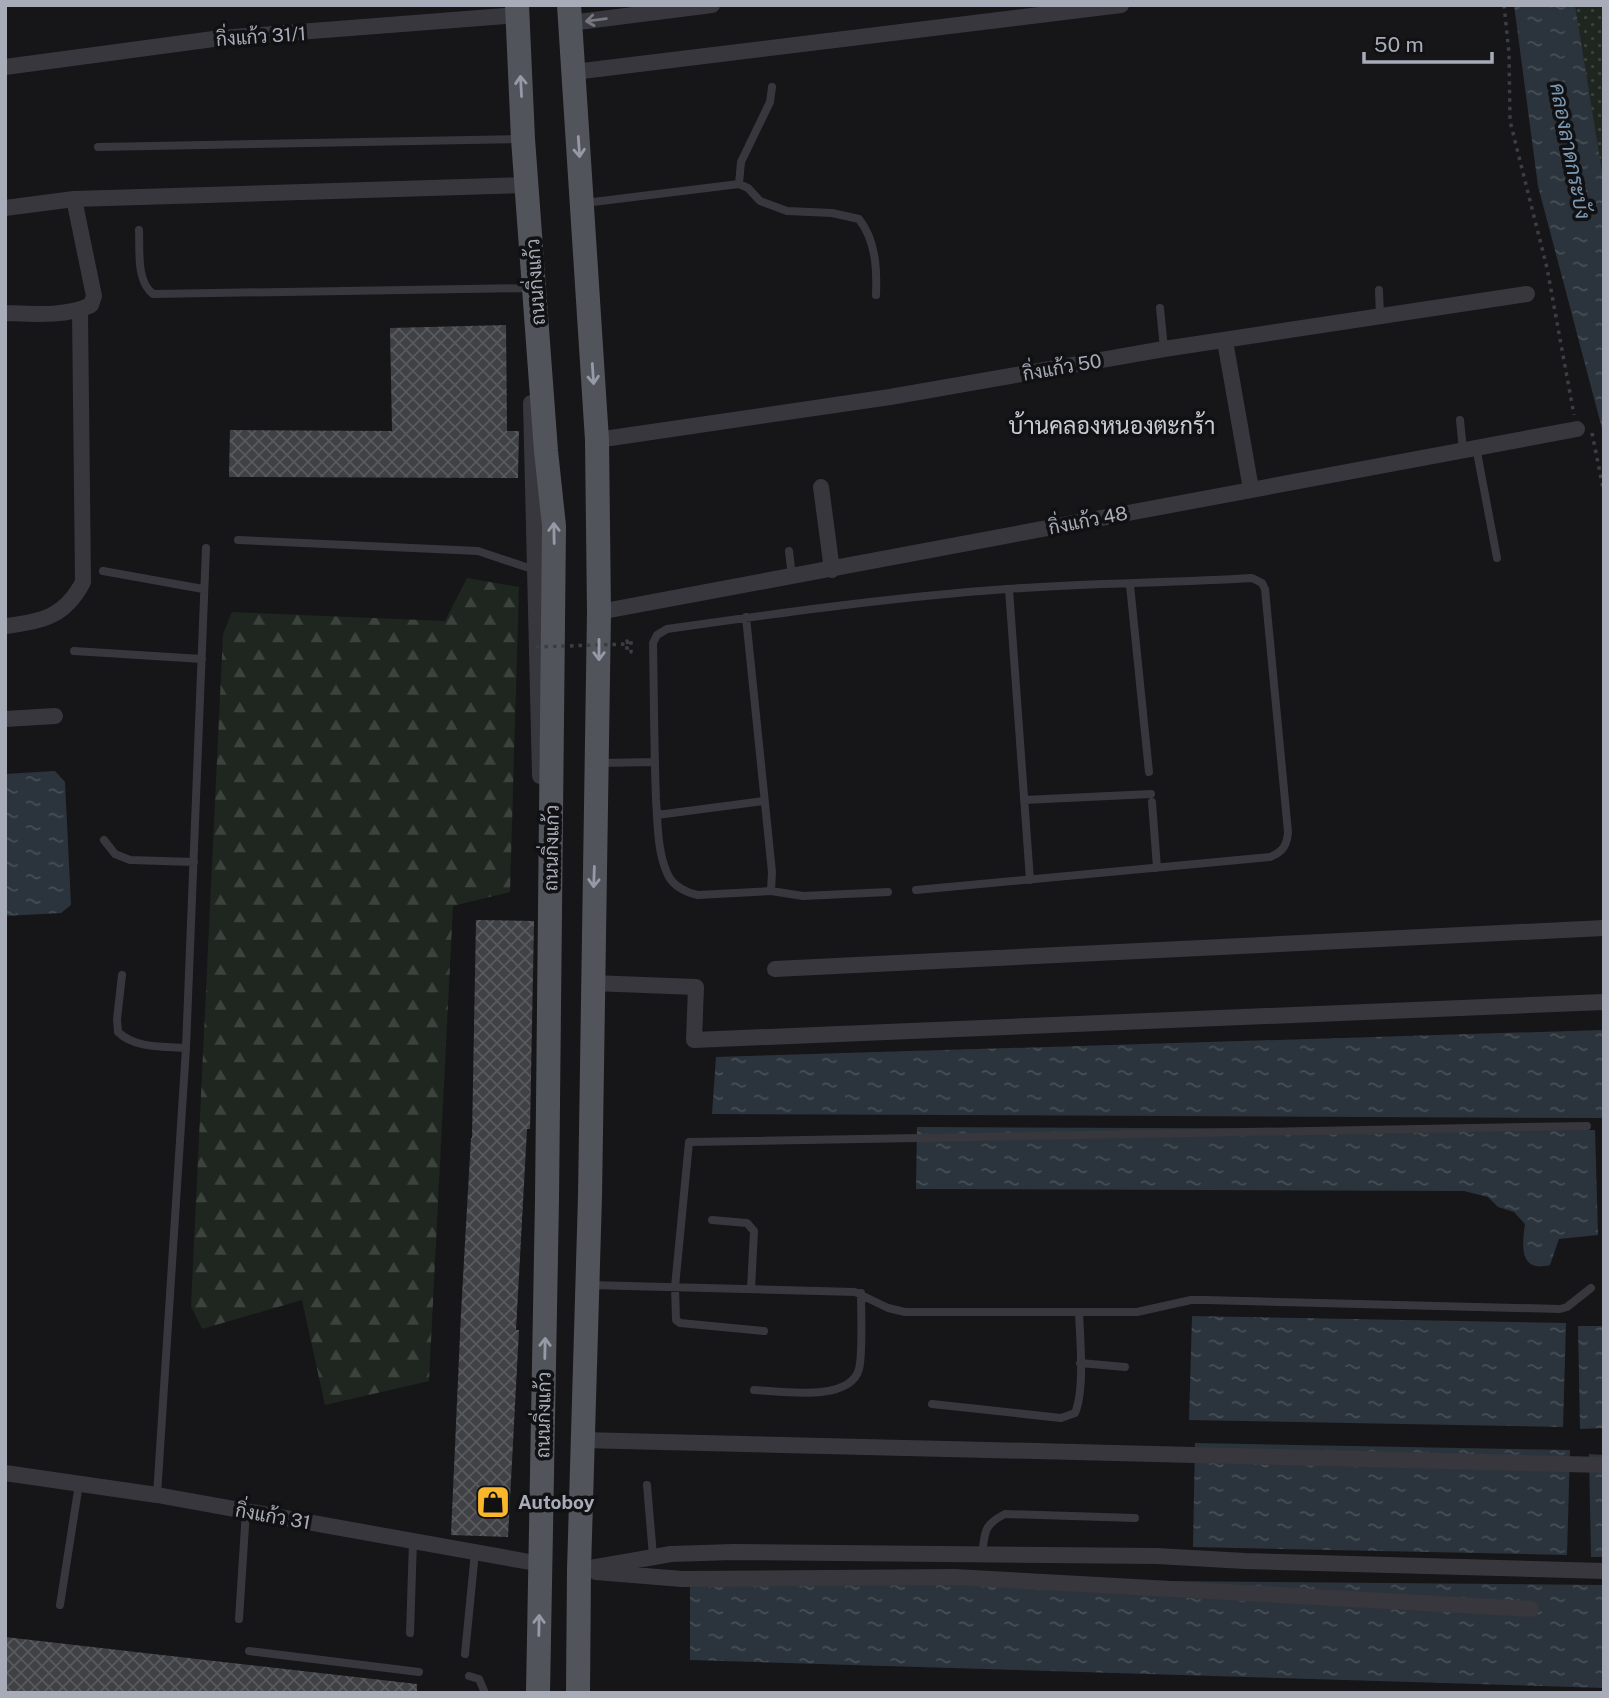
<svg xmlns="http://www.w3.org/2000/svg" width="1609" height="1698" font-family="'Public Sans',Sarabun,sans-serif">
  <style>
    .grass { fill: url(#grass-dots) }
    .forest { fill: url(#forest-firs) }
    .water { fill: url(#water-ripples) }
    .building { fill: url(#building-cross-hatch) }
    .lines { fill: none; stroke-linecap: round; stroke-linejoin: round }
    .path { stroke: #3c3e44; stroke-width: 3.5; stroke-dasharray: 3.5 5; stroke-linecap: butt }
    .service { stroke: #37373d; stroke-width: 8 }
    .minor { stroke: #37373d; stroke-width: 16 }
    .primary { stroke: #52545c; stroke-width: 24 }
    .path-bridge { stroke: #3c3e44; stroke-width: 3.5; stroke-dasharray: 3.5 5; stroke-linecap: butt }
    .oneway { stroke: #757781 }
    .oneway2 { stroke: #969aa6 }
    .labels { text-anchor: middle; stroke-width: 7; stroke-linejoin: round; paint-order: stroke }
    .street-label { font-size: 19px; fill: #a7acb8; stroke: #111113 }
    .poi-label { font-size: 19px; font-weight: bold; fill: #a7acb8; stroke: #111113; text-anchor: start }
    .water-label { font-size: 21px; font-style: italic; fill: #7d9ab5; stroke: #111113 }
    .quarter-label { font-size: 23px; fill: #c8cbd4; stroke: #111113 }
  </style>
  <defs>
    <pattern id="grass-dots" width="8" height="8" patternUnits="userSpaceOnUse" patternTransform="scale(1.75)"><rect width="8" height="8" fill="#1e261f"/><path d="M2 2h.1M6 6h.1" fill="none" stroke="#3c433d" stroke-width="1.8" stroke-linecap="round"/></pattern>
    <pattern id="forest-firs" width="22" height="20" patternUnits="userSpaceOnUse" patternTransform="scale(1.75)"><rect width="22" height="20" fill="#1e261f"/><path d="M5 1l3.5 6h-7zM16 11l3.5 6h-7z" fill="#3c433d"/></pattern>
    <pattern id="water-ripples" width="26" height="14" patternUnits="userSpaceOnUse" patternTransform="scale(1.75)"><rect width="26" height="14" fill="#2b343c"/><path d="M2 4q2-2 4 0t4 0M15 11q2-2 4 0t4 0" fill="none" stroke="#474f56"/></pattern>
    <pattern id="building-cross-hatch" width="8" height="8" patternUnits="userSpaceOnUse" patternTransform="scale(1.75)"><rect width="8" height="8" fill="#404145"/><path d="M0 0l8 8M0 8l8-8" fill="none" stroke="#595a5e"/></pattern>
  </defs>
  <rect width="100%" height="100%" fill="#161618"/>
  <path class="grass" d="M 1575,5 L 1604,5 L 1604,184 L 1600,171 Z"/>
  <path class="forest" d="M 467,578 L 519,587 L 510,892 L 453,906 L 429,1381 L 325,1405 L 302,1300 L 202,1329 L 191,1306 L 223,634 L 232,612 L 445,621 Z"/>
  <path class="water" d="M 1514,5 L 1575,5 L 1604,184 L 1604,436 L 1538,186 Z
    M 55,771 L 65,782 L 71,905 L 61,913 L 5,916 L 5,774 Z
    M 1604,1030 L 1604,1118 L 712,1114 L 716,1057 Z
    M 917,1127 L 1595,1130 L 1598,1235 L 1559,1239 L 1550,1265 C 1519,1273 1522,1246 1525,1224 L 1514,1212 L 1498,1207 L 1488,1197 L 1464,1191 L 916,1189 Z
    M 1192,1316 L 1566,1323 L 1563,1427 L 1189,1420 Z
    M 1578,1326 L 1604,1326 L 1604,1428 L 1580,1429 Z
    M 1195,1443 L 1570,1450 L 1567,1555 L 1193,1547 Z
    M 1589,1454 L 1604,1455 L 1604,1557 L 1591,1557 Z
    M 740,1577 L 1604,1585 L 1604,1688 L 690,1660 L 690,1586 Z"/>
  <path class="building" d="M 506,325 L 507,431 L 519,431 L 518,478 L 229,477 L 230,430 L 392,431 L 390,328 Z
    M 476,920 L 534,921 L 530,1129 L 527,1129 L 516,1330 L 519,1330 L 508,1537 L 451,1535 L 461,1313 L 471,1138 L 472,1138 Z
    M 5,1637 L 417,1684 L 417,1693 L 5,1693 Z"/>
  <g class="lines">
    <path class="path" d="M 1504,5 L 1509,53 L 1510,121 L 1547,268 L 1574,415
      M 1592,433 L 1604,493
      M 628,644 L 627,641 L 627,652 L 631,652 L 631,641"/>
    <path class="service" d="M 98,147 L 522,139
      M 739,184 L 741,162 L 770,102 L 772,87
      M 585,203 L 739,184 L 748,188 L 760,201 L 787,211 L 832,213 L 859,219 C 876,241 877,269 876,295
      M 139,230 C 140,250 136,281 153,294 L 532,288
      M 1379,290 L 1380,317
      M 1160,308 L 1164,349
      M 1460,420 L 1463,450
      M 1476,447 L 1497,558
      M 238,540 L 478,551 L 535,570
      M 789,551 L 792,577
      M 103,571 L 203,589
      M 1130,585 L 1149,772
      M 1009,589 L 1030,880
      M 746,617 L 772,872 L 771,891 L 698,895 C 687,893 673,886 668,875 C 657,852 658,824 656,800 C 654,748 654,695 653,643 L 657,635 L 667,629 C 780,613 893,597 1007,589 C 1088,583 1170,583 1252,578 L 1262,583 L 1265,589 L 1288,832 C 1287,845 1283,852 1270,857 L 916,890
      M 74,651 L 202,659
      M 601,763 L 654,762
      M 1024,800 L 1151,794
      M 1152,802 L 1157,868
      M 657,815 L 764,801
      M 104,840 L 115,854 L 130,860 L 194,862
      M 771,891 L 803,896 L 888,892
      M 122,975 L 117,1019 L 118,1032 C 136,1049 163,1046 186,1048
      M 712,1220 L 747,1223 L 754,1231 L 751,1289
      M 589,1285 L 855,1292 L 888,1308 L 905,1312 L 1137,1312 L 1191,1300 L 1205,1300 L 1560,1309 L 1567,1307 L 1591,1288
      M 764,1331 L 680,1323 L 676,1320 L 675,1287 L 689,1142 L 1587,1126
      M 1080,1363 L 1125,1367
      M 754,1390 C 780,1391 850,1403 859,1369 C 863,1353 861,1313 861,1293
      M 932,1404 L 1061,1418 L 1075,1413 C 1085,1389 1080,1339 1079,1312
      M 647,1485 L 653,1556
      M 157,1495 L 186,1048 L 206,548
      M 982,1555 C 985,1532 983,1525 1005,1514 L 1135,1518
      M 60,1605 L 79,1484
      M 239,1619 L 246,1511
      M 410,1633 L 413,1541
      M 249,1651 L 419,1672
      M 465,1654 L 475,1552
      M 469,1676 L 479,1679 L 485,1693"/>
    <path class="minor" d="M 570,23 L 712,5
      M 5,67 L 221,38 L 518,15
      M 574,72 L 1121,5
      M 5,208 L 74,199 L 528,185 L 528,191
      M 5,313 C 32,314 66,317 91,305 L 94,296 L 74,199
      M 1225,341 L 1251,489
      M 531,403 L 540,776
      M 597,440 L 890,397 L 1164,349 L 1527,294
      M 821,487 L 832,570
      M 599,612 L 1577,429
      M 5,626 C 41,622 65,617 83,582 L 80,310
      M 5,719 L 55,716
      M 775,969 L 1604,928
      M 592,983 L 696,987 L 694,1040 L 1604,1002
      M 582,1440 L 1604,1465
      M 5,1473 L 157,1495 L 541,1564
      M 579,1570 L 671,1554 L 733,1552 L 1157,1556 L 1245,1561 L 1604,1571
      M 596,1572 L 682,1579 L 955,1577 L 1531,1609"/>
    <path class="primary" d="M 517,5 L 523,139 L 546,451 L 554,526 L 547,1200 L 538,1693
      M 569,5 L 597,440 L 599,612 L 590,1196 L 579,1570 L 578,1693"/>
    <path class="path-bridge" d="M 536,647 L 628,644"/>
  </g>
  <defs><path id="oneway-shaft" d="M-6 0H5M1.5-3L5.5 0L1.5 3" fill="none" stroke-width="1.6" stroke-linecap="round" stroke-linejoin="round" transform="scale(1.75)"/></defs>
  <use class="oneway" href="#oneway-shaft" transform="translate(596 20) rotate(173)"/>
  <g class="oneway2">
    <use href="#oneway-shaft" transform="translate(521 86) rotate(-93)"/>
    <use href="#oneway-shaft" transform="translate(579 147) rotate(86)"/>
    <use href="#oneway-shaft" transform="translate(593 374) rotate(86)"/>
    <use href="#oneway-shaft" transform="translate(554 533) rotate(-91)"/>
    <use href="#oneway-shaft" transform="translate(599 650) rotate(90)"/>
    <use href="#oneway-shaft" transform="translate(594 877) rotate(92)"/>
    <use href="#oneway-shaft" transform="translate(545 1348) rotate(-89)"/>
    <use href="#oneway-shaft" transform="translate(539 1625) rotate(-89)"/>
  </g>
  <defs>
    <g id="shop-square" transform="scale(1.75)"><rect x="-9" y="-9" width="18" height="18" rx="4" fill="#f9b82c" stroke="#111113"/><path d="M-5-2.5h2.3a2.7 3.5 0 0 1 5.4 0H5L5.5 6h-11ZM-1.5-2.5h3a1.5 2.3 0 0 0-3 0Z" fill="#111"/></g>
  </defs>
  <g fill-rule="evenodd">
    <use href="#shop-square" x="493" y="1502"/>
  </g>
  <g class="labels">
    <g class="street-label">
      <text transform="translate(261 36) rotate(-4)" y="7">กิ่งแก้ว 31/1</text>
      <text transform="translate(535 282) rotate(-94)" y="7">ถนนกิ่งแก้ว</text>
      <text transform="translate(1062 367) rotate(-10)" y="7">กิ่งแก้ว 50</text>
      <text transform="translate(1088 520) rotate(-11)" y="7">กิ่งแก้ว 48</text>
      <text transform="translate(551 848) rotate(-89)" y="7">ถนนกิ่งแก้ว</text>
      <text transform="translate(543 1415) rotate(-89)" y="7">ถนนกิ่งแก้ว</text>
      <text transform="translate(273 1516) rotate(10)" y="7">กิ่งแก้ว 31</text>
    </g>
    <g class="poi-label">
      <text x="518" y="1509">Autoboy</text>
    </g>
    <g class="water-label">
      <text transform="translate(1570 151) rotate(79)" y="7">คลองลาดกระบัง</text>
    </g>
    <g class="quarter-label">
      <text x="1112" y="434">บ้านคลองหนองตะกร้า</text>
    </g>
  </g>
  <rect width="1609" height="1698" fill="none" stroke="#a7acb8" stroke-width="14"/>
  <path d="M1364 52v10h128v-10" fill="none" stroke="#a7acb8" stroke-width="3.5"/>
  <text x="1374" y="52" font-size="21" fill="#a7acb8" stroke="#111113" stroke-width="5" paint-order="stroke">50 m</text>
</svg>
